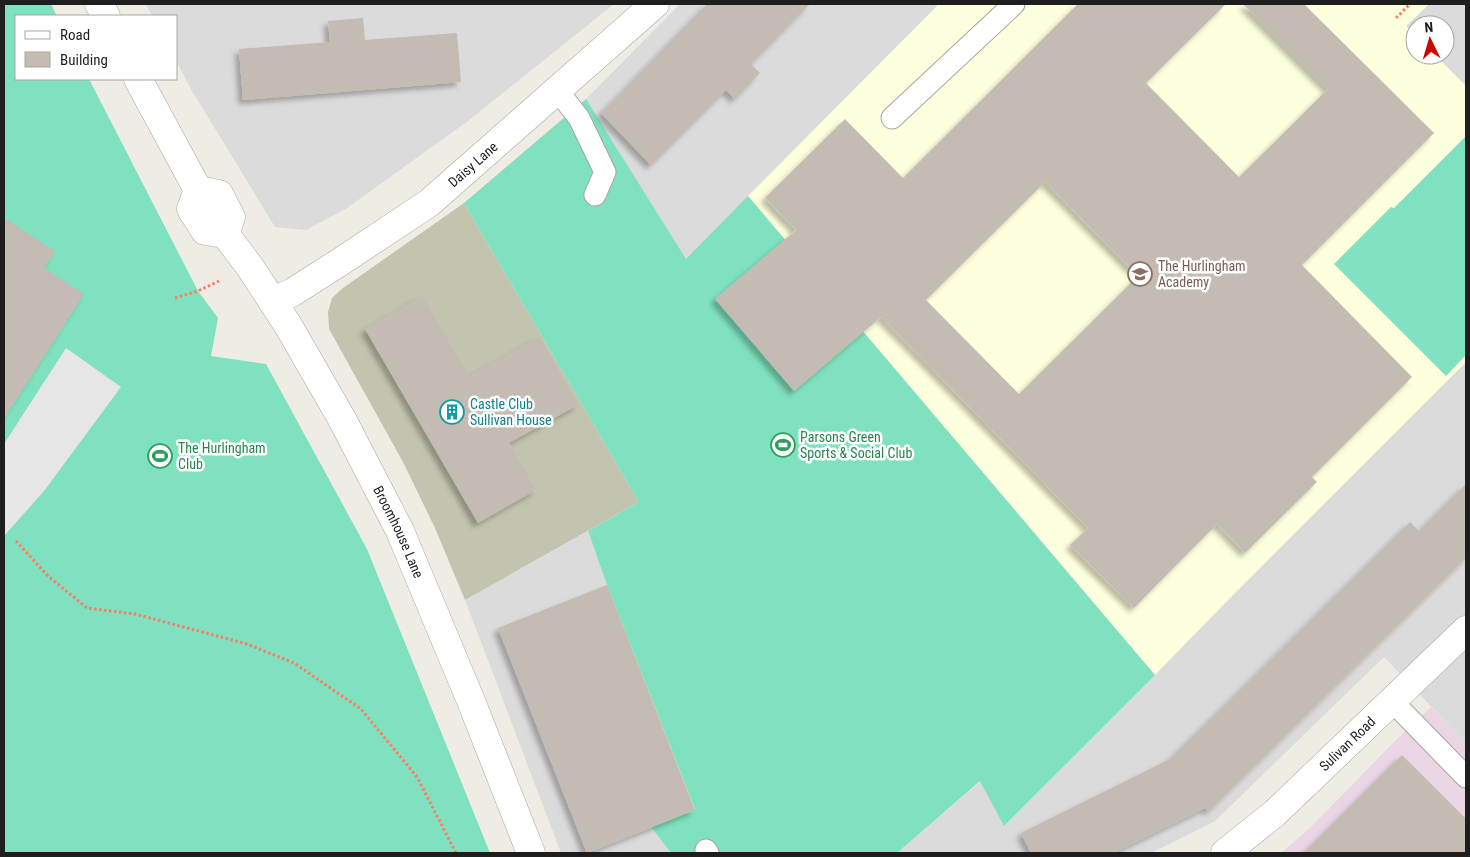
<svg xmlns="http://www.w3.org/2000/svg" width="1470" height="857" font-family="'Roboto Condensed',sans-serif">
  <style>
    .residential { fill: #dcdbdb }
    .industrial { fill: #e9d5e4 }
    .education { fill: #feffdd }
    .construction { fill: #c3c4af }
    .pitch { fill: #7fe1bf }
    .parking { fill: #e6e6e6 }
    .building { fill: #c4bbb3; fill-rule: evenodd; filter: url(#shadow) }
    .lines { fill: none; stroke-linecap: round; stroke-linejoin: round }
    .service-casing { stroke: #a5a5a5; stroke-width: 23 }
    .minor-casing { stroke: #a5a5a5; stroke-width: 29 }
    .tertiary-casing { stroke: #a5a5a5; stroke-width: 29 }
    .path { stroke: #fe7b66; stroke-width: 3; stroke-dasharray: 2.5 2.5; stroke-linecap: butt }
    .service { stroke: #fff; stroke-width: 21 }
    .minor { stroke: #fff; stroke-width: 28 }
    .tertiary { stroke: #fff; stroke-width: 28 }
    .labels { text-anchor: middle; stroke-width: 5; stroke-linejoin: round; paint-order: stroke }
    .street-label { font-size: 14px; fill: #1e1e1e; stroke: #fff }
    .education-label { font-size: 14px; fill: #785e54; stroke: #fff; text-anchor: start }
    .culture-label { font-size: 14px; fill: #0d838f; stroke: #fff; text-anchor: start }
    .leisure-label { font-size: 14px; fill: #27864d; stroke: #fff; text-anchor: start }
  </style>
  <defs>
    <filter id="shadow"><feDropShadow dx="-4.5" dy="4.5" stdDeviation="2.5" flood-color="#0004"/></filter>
  </defs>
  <rect width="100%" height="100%" fill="#efece3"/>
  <path class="residential" d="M 146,4 L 614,4 L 468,121 L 347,208 L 306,230 L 275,227 L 192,91 L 176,61 L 176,16 L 152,16 Z
    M 680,4 L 939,4 L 686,260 L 586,99 Z
    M 1429,4 L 1466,4 L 1466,86 L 1435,55 L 1445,55 L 1445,25 L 1415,25 L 1415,35 L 1406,26 Z
    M 1466,362 L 1466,743 L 1384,657 L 1215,821 L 1151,853 L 897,853 L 981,781 L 1004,826 Z
    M 588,531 L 607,585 L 695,810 L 651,827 L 671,853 L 561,853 L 465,600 Z"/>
  <path class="industrial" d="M 1431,707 L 1466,743 L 1466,853 L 1281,853 L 1311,827 L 1395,741 Z"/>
  <path class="education" d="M 939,4 L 1429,4 L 1406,26 L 1415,35 L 1415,55 L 1435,55 L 1466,86 L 1466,362 L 1232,595 L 1155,675 L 748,196 Z"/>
  <path class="construction" d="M 464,203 L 639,502 L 465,600 L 435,528 L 403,462 L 329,329 L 328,312 L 332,298 L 343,288 Z"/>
  <path class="pitch" d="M 4,4 L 51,4 L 57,16 L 16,16 L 16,79 L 89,79 L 198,291 L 218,318 L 211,356 L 266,364 L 367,549 L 490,853 L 4,853 Z
    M 586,99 L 686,259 L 748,196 L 1155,675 L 1004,826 L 980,781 L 897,853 L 671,853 L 651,827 L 695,809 L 607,585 L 588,531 L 639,502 L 464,203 Z
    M 1466,136 L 1466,355 L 1446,376 L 1334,264 L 1391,207 L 1394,208 Z"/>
  <path class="parking" d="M 66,348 L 121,387 L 44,491 L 4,536 L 4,444 Z"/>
  <path class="building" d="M 707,4 L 810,4 L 751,64 L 760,73 L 735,99 L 726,90 L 651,165 L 601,113 Z
    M 1078,4 L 1226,4 L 1146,83 L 1239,177 L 1328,89 L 1243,4 L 1304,4 L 1434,133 L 1302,265 L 1412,377 L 1312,477 L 1317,482 L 1245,553 L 1217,524 L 1134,608 L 1070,545 L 1088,528 L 881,317 L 794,391 L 715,299 L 796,230 L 765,198 L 845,119 L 903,178 ZM 1045,182 L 1138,276 L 1019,394 L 926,300 Z
    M 363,18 L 365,40 L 457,33 L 461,82 L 243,100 L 239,49 L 330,42 L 328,21 Z
    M 4,218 L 55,251 L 44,268 L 84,294 L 4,419 Z
    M 422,296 L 469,376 L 540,337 L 578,405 L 509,443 L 536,490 L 478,523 L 365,329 Z
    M 1466,484 L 1466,558 L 1209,811 L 1205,808 L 1113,853 L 1031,853 L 1021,833 L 1170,759 L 1410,522 L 1419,531 Z
    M 607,585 L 695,810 L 587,853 L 498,628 Z
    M 1402,755 L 1466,819 L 1466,853 L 1304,853 Z"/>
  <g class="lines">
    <g class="service-casing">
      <path id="service" d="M 557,90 L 579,118 L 605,172 L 595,195
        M 892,118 L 1014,4
        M 198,190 L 225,234
        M 1393,702 L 1466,777
        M 706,850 L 708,853"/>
    </g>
    <g class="minor-casing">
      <g id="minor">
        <path id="s1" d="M 274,301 L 293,292 L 337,264 L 429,203 L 655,4"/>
        <path id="s2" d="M 1225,853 L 1275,813 L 1466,630"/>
      </g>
    </g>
    <g class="tertiary-casing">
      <g id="tertiary">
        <path d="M 99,4 L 106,16"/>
        <path d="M 138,79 L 198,190 L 219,194 L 231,217 L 225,234"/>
        <path id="s3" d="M 198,190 L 191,209 L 205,231 L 225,234 L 250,267 L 289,327 L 342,419 L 400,531 L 471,701 L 531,853"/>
      </g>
    </g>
    <path class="path" d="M 1396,18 L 1410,4
      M 175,298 L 198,291 L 219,281
      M 16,541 L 48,576 L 87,608 L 135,614 L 247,644 L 294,663 L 361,709 L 417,777 L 456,853"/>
    <use href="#service" class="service"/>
    <use href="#minor" class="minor"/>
    <use href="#tertiary" class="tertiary"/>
  </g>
  <defs>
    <g id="school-ring" transform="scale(1.25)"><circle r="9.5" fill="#fff" stroke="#8d6e63" stroke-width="1.5"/><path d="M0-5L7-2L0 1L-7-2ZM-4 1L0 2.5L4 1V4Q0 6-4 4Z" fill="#8d6e63"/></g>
    <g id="building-ring" transform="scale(1.25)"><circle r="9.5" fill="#fff" stroke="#0f9aa8" stroke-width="1.5"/><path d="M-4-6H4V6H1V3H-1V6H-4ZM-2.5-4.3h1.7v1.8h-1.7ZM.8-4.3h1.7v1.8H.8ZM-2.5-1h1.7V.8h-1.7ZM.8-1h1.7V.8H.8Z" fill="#0f9aa8"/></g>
    <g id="stadium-ring" transform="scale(1.25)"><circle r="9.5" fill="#fff" stroke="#2e9e5b" stroke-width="1.5"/><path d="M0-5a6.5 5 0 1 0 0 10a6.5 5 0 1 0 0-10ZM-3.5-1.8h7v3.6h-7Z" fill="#2e9e5b"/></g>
  </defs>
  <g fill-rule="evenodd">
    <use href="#school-ring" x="1140" y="274"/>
    <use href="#building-ring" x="452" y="412"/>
    <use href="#stadium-ring" x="783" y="445"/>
    <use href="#stadium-ring" x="160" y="456"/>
  </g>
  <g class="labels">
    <g class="street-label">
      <text dy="5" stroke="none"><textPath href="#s1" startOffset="242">Daisy Lane</textPath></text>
      <text dy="5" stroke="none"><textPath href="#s3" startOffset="412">Broomhouse Lane</textPath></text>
      <text dy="5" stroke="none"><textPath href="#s2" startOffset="164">Sulivan Road</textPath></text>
    </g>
    <g class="education-label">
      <text x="1158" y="271">The Hurlingham<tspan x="1158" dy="16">Academy</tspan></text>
    </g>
    <g class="culture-label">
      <text x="470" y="409">Castle Club<tspan x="470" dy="16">Sullivan House</tspan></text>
    </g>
    <g class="leisure-label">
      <text x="800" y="442">Parsons Green<tspan x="800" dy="16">Sports &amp; Social Club</tspan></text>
      <text x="178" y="453">The Hurlingham<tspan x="178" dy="16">Club</tspan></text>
    </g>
  </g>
  <rect width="1470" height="857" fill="none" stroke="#1e1e1e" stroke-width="10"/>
  <rect x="15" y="15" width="162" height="65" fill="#ffffff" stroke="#a5a5a5"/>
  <rect x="25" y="31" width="25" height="8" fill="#ffffff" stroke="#a5a5a5"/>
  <text x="60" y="40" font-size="15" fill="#1e1e1e">Road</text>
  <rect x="25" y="52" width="25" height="15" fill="#c4bbb3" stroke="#a5a5a5"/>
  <text x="60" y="65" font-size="15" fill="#1e1e1e">Building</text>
  <g transform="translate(1430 40) rotate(355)"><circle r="24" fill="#ffffff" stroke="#a5a5a5"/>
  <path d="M0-4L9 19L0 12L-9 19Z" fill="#cc0700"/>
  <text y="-8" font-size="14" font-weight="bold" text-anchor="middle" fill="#1e1e1e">N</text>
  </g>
</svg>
